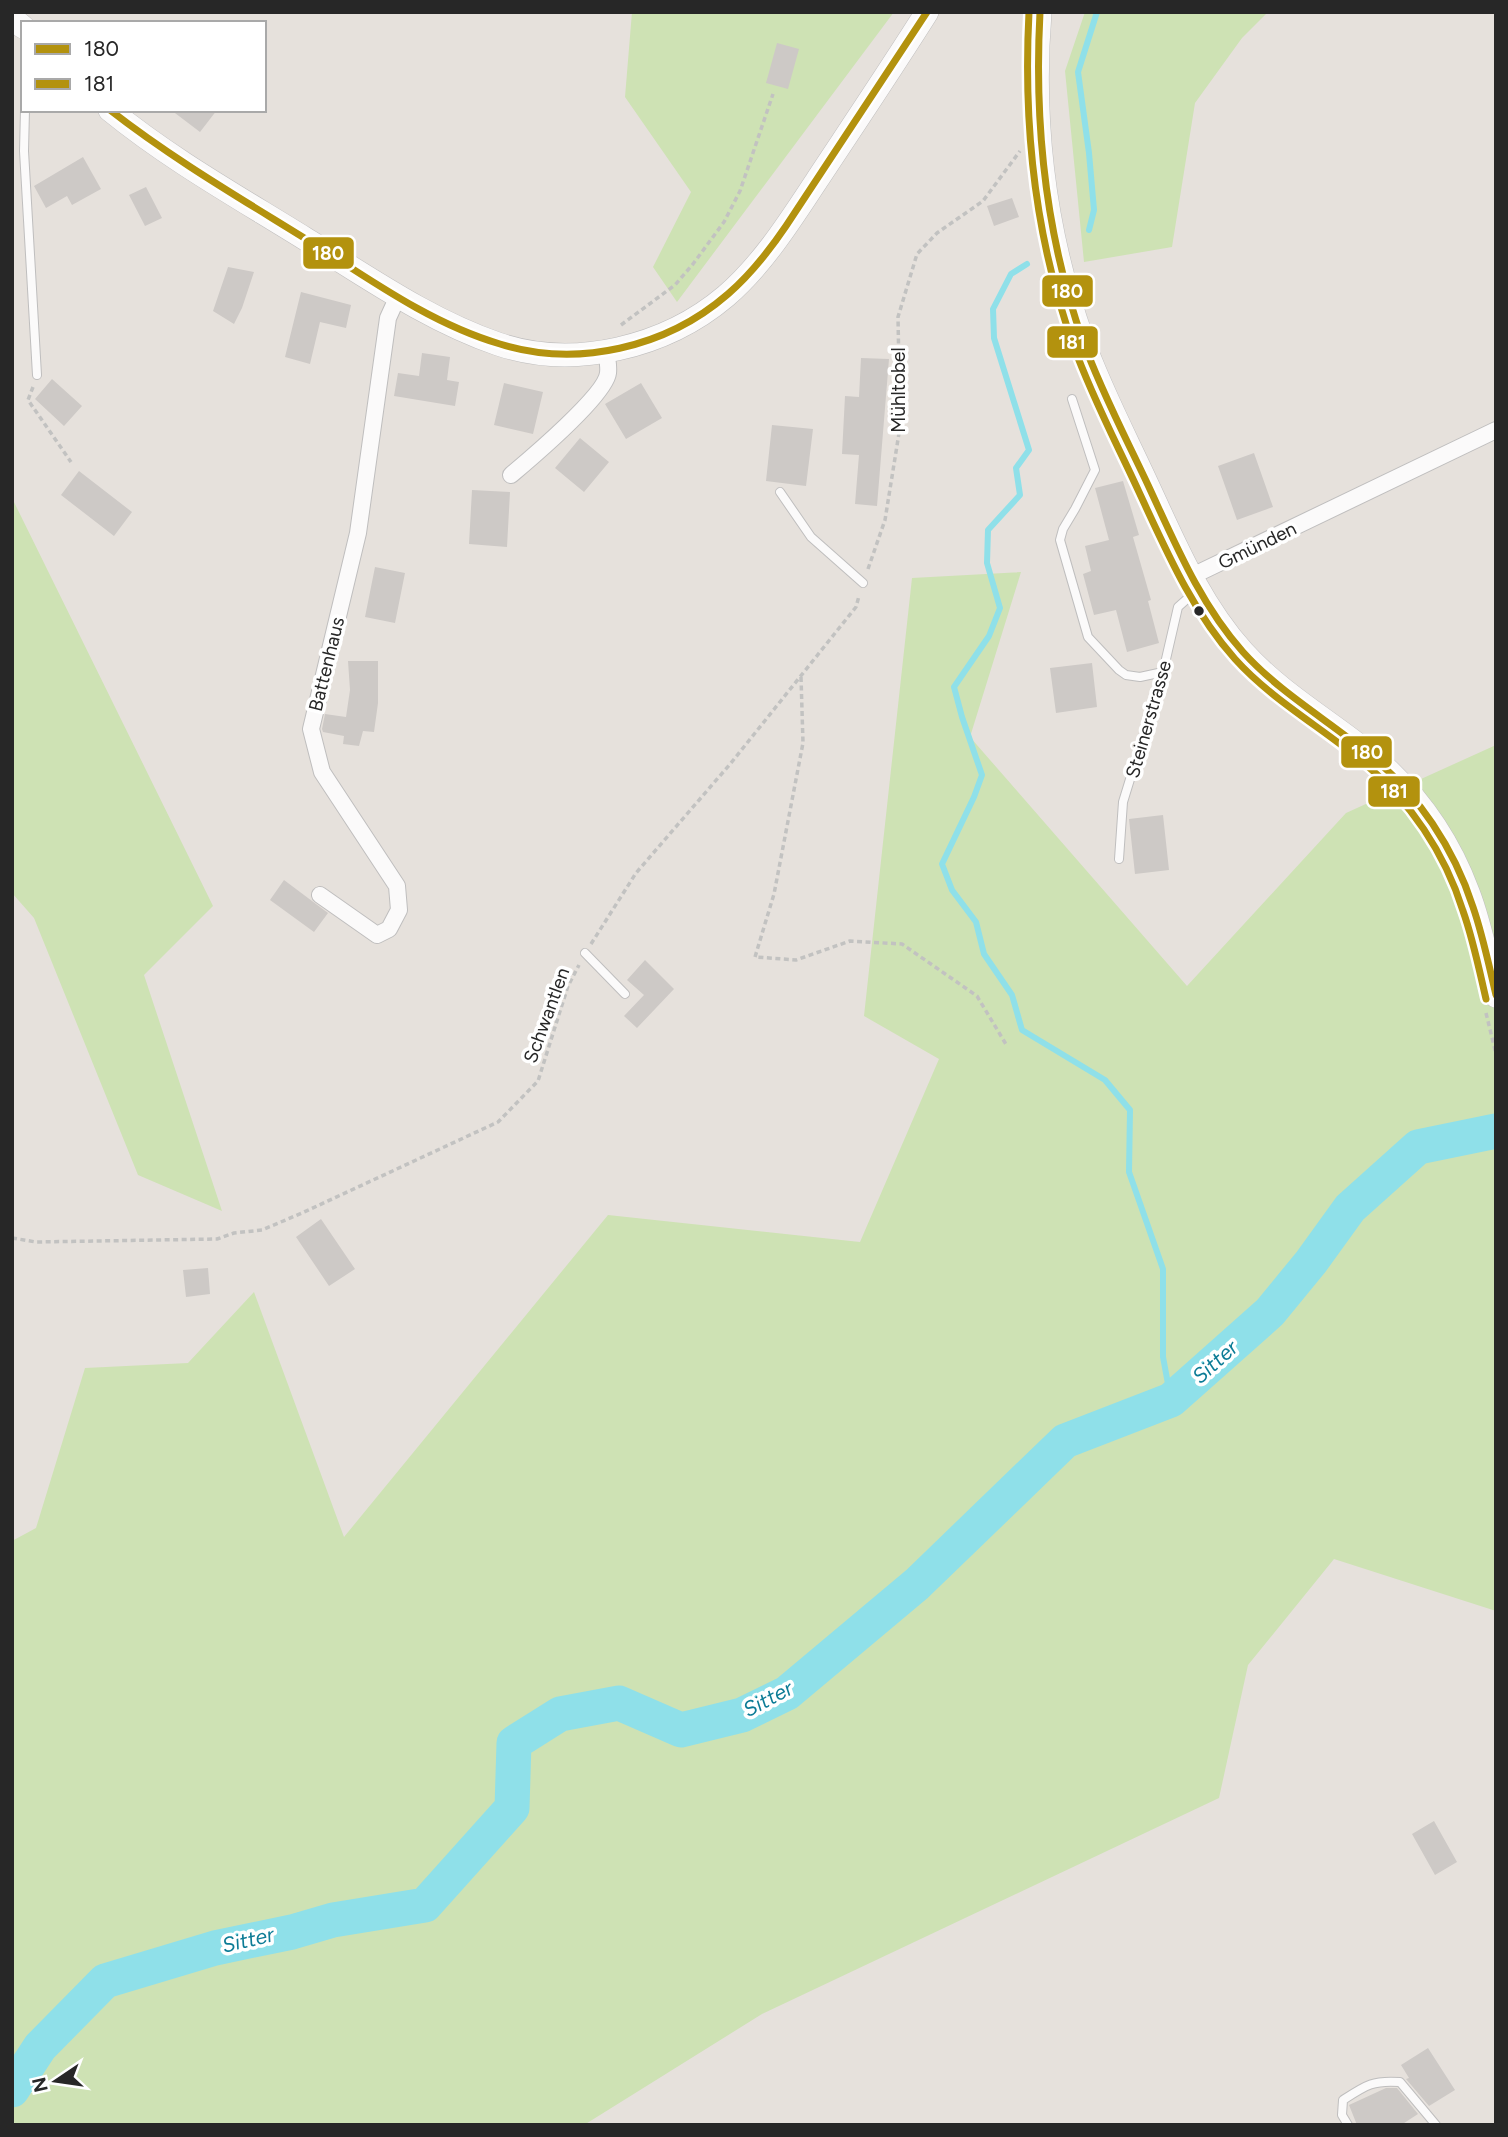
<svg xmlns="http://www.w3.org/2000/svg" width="1508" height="2137" font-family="Figtree,sans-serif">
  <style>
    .green { fill: #cee2b4 }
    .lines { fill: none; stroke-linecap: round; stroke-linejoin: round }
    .stream { stroke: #8fe0e9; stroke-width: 6 }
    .river { stroke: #8fe0e9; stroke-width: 35 }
    .building { fill: #cdc9c6 }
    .lane-casing { stroke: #bfbebe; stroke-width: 10 }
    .street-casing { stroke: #bfbebe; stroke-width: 18 }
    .secondary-casing { stroke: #bfbebe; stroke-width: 24 }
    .path { stroke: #c2c2c1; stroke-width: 3.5; stroke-dasharray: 5 3.5; stroke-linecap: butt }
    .lane { stroke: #fbfafa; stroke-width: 8 }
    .street { stroke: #fbfafa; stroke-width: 16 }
    .secondary { stroke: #fbfafa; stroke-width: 23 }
    .bus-1-casing { stroke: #fff; stroke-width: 12 }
    .bus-2-casing { stroke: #fff; stroke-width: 12 }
    .bus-1 { stroke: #b3920e; stroke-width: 7 }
    .bus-2 { stroke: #b3920e; stroke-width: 7 }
    .bus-dot { fill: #272727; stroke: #fff; stroke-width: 2.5 }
    .labels { text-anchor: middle; stroke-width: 7; stroke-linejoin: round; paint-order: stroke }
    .street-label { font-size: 19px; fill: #272727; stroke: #fff }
    .water-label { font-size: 21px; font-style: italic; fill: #0d7c96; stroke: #fff }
    .line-badge { stroke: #fff; stroke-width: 2.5 }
    .badge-label { font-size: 19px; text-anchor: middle; font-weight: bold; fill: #fff }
  </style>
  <rect width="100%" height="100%" fill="#e6e1dc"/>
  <path class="green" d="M 632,12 L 894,12 L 677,302 L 653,267 L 691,192 L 625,97 Z
    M 1085,12 L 1268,12 L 1242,38 L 1195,103 L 1172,247 L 1084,262 L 1065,71 Z
    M 12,498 L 213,906 L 144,975 L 222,1211 L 138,1175 L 34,918 L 12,893 Z
    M 1021,572 L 970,737 L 1187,986 L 1346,813 L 1496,745 L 1496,1611 L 1334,1559 L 1248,1665 L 1219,1798 L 762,2014 L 584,2125 L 12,2125 L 12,1541 L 36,1528 L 85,1368 L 188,1363 L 254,1292 L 344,1537 L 608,1215 L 860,1242 L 939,1059 L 864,1016 L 912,578 Z"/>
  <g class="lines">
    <path class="stream" d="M 1089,230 L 1094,210 L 1089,153 L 1078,72 L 1097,12
      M 1027,264 L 1011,274 L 993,309 L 994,338 L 1029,450 L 1016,468 L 1020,495 L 988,530 L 987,563 L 1000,608 L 989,636 L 954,687 L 962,717 L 982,775 L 974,797 L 942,864 L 952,890 L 976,922 L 984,954 L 1012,995 L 1022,1030 L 1105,1080 L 1130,1110 L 1129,1172 L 1163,1269 L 1163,1357 L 1171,1400"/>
    <path class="river" d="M 12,2090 L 40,2047 L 105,1981 L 215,1948 L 292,1932 L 333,1920 L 425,1905 L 512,1808 L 514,1743 L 560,1714 L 619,1703 L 681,1730 L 742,1715 L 787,1693 L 917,1584 L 1065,1441 L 1171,1400 L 1270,1312 L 1311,1262 L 1350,1208 L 1418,1147 L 1496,1131"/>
  </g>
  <path class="building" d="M 777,43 L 799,49 L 788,89 L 766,83 Z
    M 171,110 L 217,110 L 200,132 Z
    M 83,157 L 101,189 L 72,205 L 67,196 L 46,208 L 34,186 Z
    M 146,187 L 162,218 L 145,226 L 129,195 Z
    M 1012,198 L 1019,217 L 994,226 L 987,206 Z
    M 228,267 L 254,272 L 242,308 L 234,324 L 213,311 Z
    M 301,292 L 351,305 L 346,328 L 320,322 L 310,364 L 285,357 Z
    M 422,353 L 450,357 L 447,380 L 459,382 L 455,406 L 394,396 L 398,373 L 419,376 Z
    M 861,358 L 889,359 L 877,506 L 855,504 L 859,455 L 842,454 L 845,396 L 859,397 Z
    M 52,379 L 82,406 L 64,426 L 35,399 Z
    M 504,383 L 543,392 L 533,434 L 494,425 Z
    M 641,383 L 662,418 L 626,439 L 605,404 Z
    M 772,425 L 813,429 L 806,486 L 766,481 Z
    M 580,438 L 609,462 L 584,492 L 555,468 Z
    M 1254,453 L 1273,507 L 1237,520 L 1218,466 Z
    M 79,471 L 132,512 L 114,536 L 61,495 Z
    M 1123,481 L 1139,535 L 1133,537 L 1151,600 L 1148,601 L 1159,643 L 1127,652 L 1116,610 L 1094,615 L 1083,574 L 1091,571 L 1085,546 L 1109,540 L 1095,488 Z
    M 472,490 L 510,492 L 507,547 L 469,544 Z
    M 375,567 L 405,573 L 395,623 L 365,617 Z
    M 348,661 L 378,661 L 378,703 L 374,732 L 363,731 L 359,746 L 343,744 L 344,736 L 323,732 L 322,729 L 325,714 L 346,717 L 350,690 Z
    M 1092,663 L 1097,707 L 1056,713 L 1050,668 Z
    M 1163,815 L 1169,870 L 1135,874 L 1129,819 Z
    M 284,880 L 328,913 L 314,932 L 270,900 Z
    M 645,960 L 674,989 L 637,1028 L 624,1016 L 644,995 L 627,980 Z
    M 321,1219 L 355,1269 L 329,1286 L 296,1237 Z
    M 208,1268 L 210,1294 L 186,1297 L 183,1270 Z
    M 1434,1821 L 1457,1862 L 1435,1875 L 1412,1834 Z
    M 1428,2048 L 1455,2090 L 1429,2106 L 1406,2079 L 1409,2078 L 1401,2065 Z
    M 1386,2088 L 1397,2088 L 1418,2114 L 1401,2125 L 1357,2125 L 1349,2105 Z"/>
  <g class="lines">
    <g class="lane-casing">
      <path id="lane" d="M 25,110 L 24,151 L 37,375
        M 1072,399 L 1095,470 L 1075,509 L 1063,529 L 1060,540 L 1088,637 L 1119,670 L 1126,675 L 1140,677 L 1163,672
        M 780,492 L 811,537 L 863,583
        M 1119,859 L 1123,802 L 1163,672 L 1178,607 L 1196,591
        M 585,953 L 625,994
        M 1348,2125 L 1342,2115 L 1343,2100 C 1366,2085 1373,2080 1400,2082 L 1436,2125"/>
    </g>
    <g class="street-casing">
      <path id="street" d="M 511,475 C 530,459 606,395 608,373 C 609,366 607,358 606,351
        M 1190,577 L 1496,430
        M 320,895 L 377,935 L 389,929 L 399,910 L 397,886 L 322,772 L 311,729 L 358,533 L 388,318 L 398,296"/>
    </g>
    <g class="secondary-casing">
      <path id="secondary" d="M 1040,12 C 1031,124 1045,235 1083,341 C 1101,391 1126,438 1148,486 C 1175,544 1199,603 1243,652 C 1280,693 1328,720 1371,755 C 1414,791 1448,838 1468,892 C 1481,925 1487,961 1496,996
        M 12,18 L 23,27
        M 110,110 C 170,159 238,197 304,238 C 366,276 428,320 498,344 C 574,370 666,347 726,296 C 763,264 790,221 817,180 C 854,124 891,69 927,12"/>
    </g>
    <path class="path" d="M 621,325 L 675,285 L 693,264 L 724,222 L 740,191 L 773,94
      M 33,387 L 28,400 L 71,462
      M 868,569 L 885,520 L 900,427 L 898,317 L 917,254 L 937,233 L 983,201 L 1020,151
      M 801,677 L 803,743 L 774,894 L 755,957 L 796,960 L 850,941 L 902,944 L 977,996 L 1007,1046
      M 591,944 L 636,873 L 731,763 L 856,607 L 859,596
      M 1486,1013 L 1496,1054
      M 12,1238 L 36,1242 L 217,1239 L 234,1233 L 262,1230 L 302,1213 L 498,1122 L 538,1081 L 568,986 L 579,965"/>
    <use href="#lane" class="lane"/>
    <use href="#street" class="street"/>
    <use href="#secondary" class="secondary"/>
    <g class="bus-1-casing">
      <path id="bus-1" d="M 1040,12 C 1034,125 1045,234 1083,341 C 1101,391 1126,438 1148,485 C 1175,543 1200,604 1243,652 C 1280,693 1328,720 1370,755 C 1418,794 1454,848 1473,907 C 1483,936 1489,966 1496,995
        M 110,110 C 174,160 245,201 314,244 C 372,281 432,324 500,344 C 577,368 666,348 728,294 C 750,275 769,251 786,226 L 927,12"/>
    </g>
    <g class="bus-2-casing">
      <path id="bus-2" d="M 1029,12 C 1023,126 1035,239 1074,347 C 1092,397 1117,444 1139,492 C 1166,550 1192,611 1235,659 C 1272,700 1321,727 1363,762 C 1410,801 1445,853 1463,911 C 1473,939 1479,969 1486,999"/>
    </g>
    <use href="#bus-1" class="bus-1"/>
    <use href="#bus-2" class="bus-2"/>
  </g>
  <circle class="bus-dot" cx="1199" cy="611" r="6"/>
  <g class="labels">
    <g class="street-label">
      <text transform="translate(898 390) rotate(-90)" y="7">Mühltobel</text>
      <text transform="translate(1257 545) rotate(-26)" y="7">Gmünden</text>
      <text transform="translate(326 664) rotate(-76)" y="7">Battenhaus</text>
      <text transform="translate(1148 719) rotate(-74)" y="7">Steinerstrasse</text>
      <text transform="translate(546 1015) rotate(-70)" y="7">Schwantlen</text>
    </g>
    <g class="water-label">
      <text transform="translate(1215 1362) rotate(-42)" y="7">Sitter</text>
      <text transform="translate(768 1699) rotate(-28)" y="7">Sitter</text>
      <text transform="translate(248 1940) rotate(-13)" y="7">Sitter</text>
    </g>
  </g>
  <g class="line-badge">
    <rect x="302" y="236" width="53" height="34" rx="7" fill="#b3920e"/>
    <rect x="1041" y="274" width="53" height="34" rx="7" fill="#b3920e"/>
    <rect x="1046" y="325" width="53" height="34" rx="7" fill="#b3920e"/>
    <rect x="1340" y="735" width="53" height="34" rx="7" fill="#b3920e"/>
    <rect x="1367" y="775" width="54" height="33" rx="7" fill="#b3920e"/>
  </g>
  <g class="badge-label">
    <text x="328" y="260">180</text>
    <text x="1067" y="298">180</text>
    <text x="1072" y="349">181</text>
    <text x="1367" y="759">180</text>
    <text x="1394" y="798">181</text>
  </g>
  <rect width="1508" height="2137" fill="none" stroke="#272727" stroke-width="28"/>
  <rect x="21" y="21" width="245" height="91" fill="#ffffff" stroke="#a9a9a9" stroke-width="2"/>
  <rect x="35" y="44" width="35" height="10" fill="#b3920e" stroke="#a9a9a9" stroke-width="2"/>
  <text x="84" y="56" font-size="21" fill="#272727">180</text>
  <rect x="35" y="79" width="35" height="10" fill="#b3920e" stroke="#a9a9a9" stroke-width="2"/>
  <text x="84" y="91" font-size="21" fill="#272727">181</text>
  <g transform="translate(56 2081) rotate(257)" stroke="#ffffff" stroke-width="5" paint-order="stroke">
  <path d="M0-5L12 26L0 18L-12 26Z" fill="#272727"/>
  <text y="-10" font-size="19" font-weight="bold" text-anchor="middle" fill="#272727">N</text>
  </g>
</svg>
